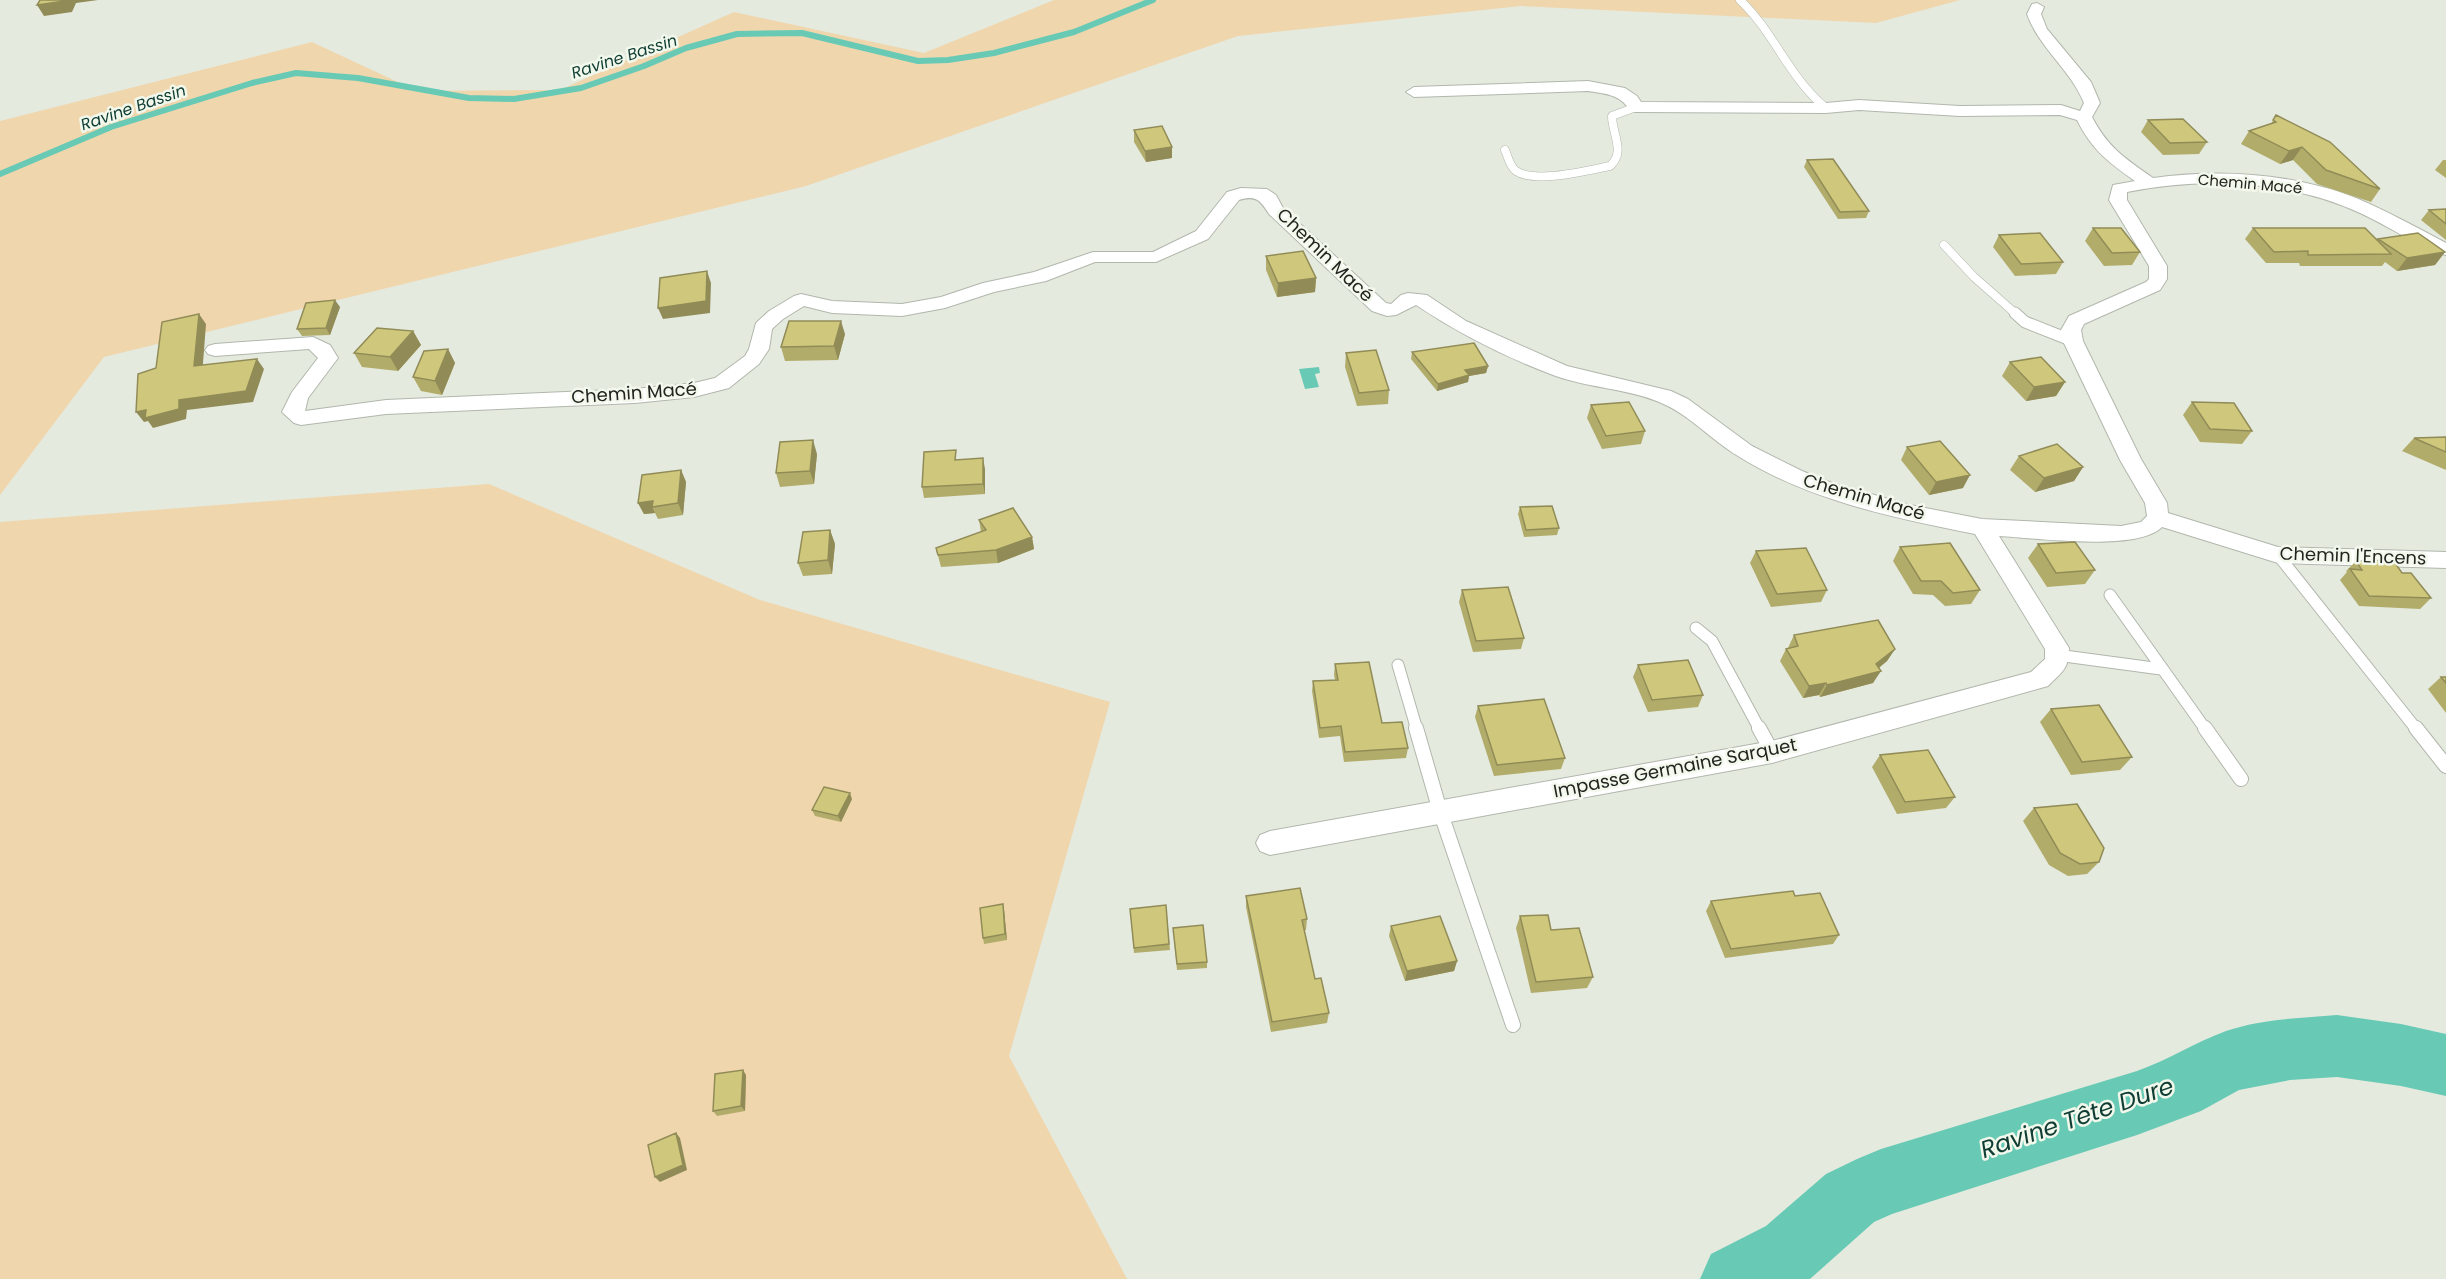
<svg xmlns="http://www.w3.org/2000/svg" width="2446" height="1279" font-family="Poppins,sans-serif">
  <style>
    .green { fill: #efd6ad }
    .water { fill: #68cab5 }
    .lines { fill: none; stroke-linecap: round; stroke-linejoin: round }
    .stream { stroke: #68cab5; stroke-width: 6 }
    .river { fill: #68cab5; fill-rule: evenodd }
    .service-far2-casing { stroke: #b1b7ac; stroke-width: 9 }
    .service-far1-casing { stroke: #b1b7ac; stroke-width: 13 }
    .service-casing { stroke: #b1b7ac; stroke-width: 16 }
    .minor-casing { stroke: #b1b7ac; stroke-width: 2 }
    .service-far2 { stroke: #fff; stroke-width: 8 }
    .service-far1 { stroke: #fff; stroke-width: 11 }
    .service { stroke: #fff; stroke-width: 14 }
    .minor { fill: #fff; fill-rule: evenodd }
    .wall { fill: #b2ac6b }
    .shaded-wall { fill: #918c57 }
    .building { fill: #cfc87c; stroke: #918c57; stroke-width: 1.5 }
    .labels { text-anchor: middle; stroke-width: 5; stroke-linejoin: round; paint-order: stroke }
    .far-street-label { font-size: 15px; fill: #222420; stroke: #f2f8ec }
    .far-water-label { font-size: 16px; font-style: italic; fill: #0f3d34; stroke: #f2f8ec }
    .street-label { font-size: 18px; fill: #222420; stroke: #f2f8ec }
    .near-water-label { font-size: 24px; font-style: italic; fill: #0f3d34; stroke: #f2f8ec }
  </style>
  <rect width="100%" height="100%" fill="#e5eadf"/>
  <path class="green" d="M 1054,0 L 1960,0 L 1876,23 L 1521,6 L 1238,36 L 806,186 L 104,357 L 0,495 L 0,121 L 312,42 L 417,91 L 560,90 L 734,12 L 924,53 Z
    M 489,484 L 760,600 L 1110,702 L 1009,1056 L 1127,1279 L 0,1279 L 0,522 Z"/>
  <path class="water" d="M 1319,367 L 1320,373 L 1315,374 L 1319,387 L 1305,389 L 1299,369 Z"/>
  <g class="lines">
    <path class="stream" d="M 0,174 L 111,127 L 252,83 L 296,73 L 358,78 L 469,98 L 514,99 L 581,88 L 644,66 L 686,48 L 737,34 L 802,33 L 918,61 L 948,60 L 994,53 L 1074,32 L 1153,0"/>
    <path class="river" d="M 2337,1015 L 2401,1024 L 2446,1034 L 2446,1096 L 2401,1086 L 2337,1077 L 2290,1080 L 2239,1090 L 2201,1111 L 2137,1135 L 1892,1214 L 1874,1222 L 1810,1279 L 1700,1279 L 1711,1254 L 1766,1226 L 1826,1174 L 1857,1159 L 1881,1149 L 2137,1071 C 2168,1060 2196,1042 2226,1031 C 2261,1019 2301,1018 2337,1015 Z"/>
    <g class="service-far2-casing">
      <path id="service-far2" d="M 1740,0 C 1774,32 1789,78 1826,108
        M 1505,150 C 1508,157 1510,167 1516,171 C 1535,184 1589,170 1610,166 C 1626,152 1612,134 1612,116 L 1636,107
        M 1944,245 L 1974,277 L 2016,314"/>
    </g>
    <g class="service-far1-casing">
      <path id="service-far1" d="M 2015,313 L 2025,322 L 2073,341
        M 2278,555 L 2417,730
        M 2110,595 L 2206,730
        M 1696,628 L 1712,641 L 1760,730
        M 2057,655 L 2161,669
        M 1398,665 L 1417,730"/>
    </g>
    <g class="service-casing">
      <path id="service" d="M 1416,728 L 1440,811 L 1513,1025
        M 1759,728 L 1772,752
        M 2205,728 L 2241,779
        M 2416,728 L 2446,766"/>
    </g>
    <g class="minor-casing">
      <path id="minor" d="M 2037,3 L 2044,7 L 2041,14 L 2047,29 L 2091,82 L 2100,103 L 2092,117 C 2108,148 2126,159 2153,178 C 2220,169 2292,173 2356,198 C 2387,211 2416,227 2446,243 L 2446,255 C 2422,249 2385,224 2360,213 C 2288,180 2204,177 2127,192 L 2127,200 L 2167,266 L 2167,279 L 2160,290 L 2084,324 L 2081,330 L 2083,341 L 2141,459 L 2167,503 L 2168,513 L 2278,547 L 2446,552 L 2446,568 L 2278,563 L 2162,527 C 2138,552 2035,538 1999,536 L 2069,648 C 2069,669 2062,672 2048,686 L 1772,763 L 1270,855 L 1260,851 L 1256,843 L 1260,835 L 1270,831 L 1772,741 L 2031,672 L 2045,659 L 2045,649 L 1975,534 C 1894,518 1808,500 1738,456 C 1711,440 1689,414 1659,402 C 1626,388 1587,388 1553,375 C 1505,357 1458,333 1416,305 L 1396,315 L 1387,316 L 1372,311 L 1269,214 C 1260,200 1256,195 1239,200 L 1208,239 L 1156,262 L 1095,262 L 1046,281 L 994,292 L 945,308 L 902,316 L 832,313 L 804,306 L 783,319 L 772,329 L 769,349 L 759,364 L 729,388 L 694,397 L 635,403 L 386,414 L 301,425 L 294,423 L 282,412 L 292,392 L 318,358 L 309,349 L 215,356 L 208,354 L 205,350 L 208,346 L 215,344 L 313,337 L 330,345 L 338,358 L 308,398 L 305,411 L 386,400 L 635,389 L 694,383 L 715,378 L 745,356 L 749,349 L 756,323 L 769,311 L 794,296 L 801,294 L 832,301 L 902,304 L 941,297 L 983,283 L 1034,272 L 1093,252 L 1153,252 L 1196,231 L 1227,192 L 1241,188 L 1267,189 L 1276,195 L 1283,208 L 1386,303 L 1391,304 L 1401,295 L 1408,293 L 1427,295 L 1466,321 L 1567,366 L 1671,391 L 1688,399 L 1752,446 L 1802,471 L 1832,483 L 1910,505 L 1982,519 L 2121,526 L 2141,522 L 2147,516 L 2145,503 L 2120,460 L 2063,341 L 2061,330 L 2069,316 L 2146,282 L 2149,279 L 2149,266 L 2109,200 L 2113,185 L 2135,181 C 2108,162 2092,150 2077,120 L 2060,115 L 1960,116 L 1859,110 L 1826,113 L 1636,112 L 1630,110 C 1619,94 1606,94 1588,91 L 1414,97 L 1406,92 L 1414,87 L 1588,81 L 1625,88 L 1637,96 L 1641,102 L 1826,103 L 1859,100 L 1960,106 L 2061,105 L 2080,111 L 2084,103 C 2070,69 2039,48 2027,14 L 2032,4 Z"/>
    </g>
    <use href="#service-far2" class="service-far2"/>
    <use href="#service-far1" class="service-far1"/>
    <use href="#service" class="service"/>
    <use href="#minor" class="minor"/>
  </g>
  <path class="wall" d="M 2276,115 L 2380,189 L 2371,202 L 2317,184 L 2293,160 L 2280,164 L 2241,144 L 2249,131 L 2271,124 Z
    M 2148,120 L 2207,142 L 2199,154 L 2163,155 L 2141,132 Z
    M 1134,130 L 1172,158 L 1146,162 L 1134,142 Z
    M 1807,160 L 1869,211 L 1866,218 L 1838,219 L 1804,167 Z
    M 2443,160 L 2446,160 L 2446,178 L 2435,170 Z
    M 2446,209 L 2446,240 L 2421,220 L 2429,210 Z
    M 2093,228 L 2140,252 L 2132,265 L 2104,266 L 2085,241 Z
    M 2253,228 L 2377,240 L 2378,239 L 2445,252 L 2435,265 L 2397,271 L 2385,262 L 2382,266 L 2300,266 L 2299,263 L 2266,263 L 2245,239 Z
    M 1999,235 L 2063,262 L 2056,274 L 2015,276 L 1993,247 Z
    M 1266,256 L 1316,278 L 1315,292 L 1277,297 L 1266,270 Z
    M 340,307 L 330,335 L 302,336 L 297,329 Z
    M 413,331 L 421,345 L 398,371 L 362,367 L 354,353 Z
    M 845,334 L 838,360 L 785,361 L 781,347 Z
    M 448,349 L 455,363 L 442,395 L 421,391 L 413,377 Z
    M 1412,352 L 1488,366 L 1486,373 L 1469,376 L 1468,382 L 1437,391 L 1411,359 Z
    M 1346,353 L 1389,390 L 1388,404 L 1357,406 L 1345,367 Z
    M 2010,362 L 2065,382 L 2056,396 L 2026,401 L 2002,376 Z
    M 2192,402 L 2252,431 L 2242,444 L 2200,442 L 2183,415 Z
    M 1591,405 L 1645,431 L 1641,444 L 1602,449 L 1587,418 Z
    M 2446,437 L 2446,470 L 2402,451 L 2414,438 Z
    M 1907,447 L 1963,488 L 1929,495 L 1901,460 Z
    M 817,454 L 814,484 L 780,487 L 776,473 Z
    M 2019,456 L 2083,467 L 2074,481 L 2035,492 L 2010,470 Z
    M 958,460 L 985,469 L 985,494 L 924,498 L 922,487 Z
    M 681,470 L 686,482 L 683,515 L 658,519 L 655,513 L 644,514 L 638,503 Z
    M 1520,507 L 1559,528 L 1557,535 L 1524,537 L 1518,514 Z
    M 979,520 L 1032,537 L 1034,549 L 998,563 L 941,567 L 936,548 L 981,532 Z
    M 830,530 L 835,544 L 832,574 L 803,576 L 798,563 Z
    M 2038,544 L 2095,570 L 2085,584 L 2047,587 L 2028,558 Z
    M 1900,547 L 1980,590 L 1971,604 L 1945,606 L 1933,595 L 1913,594 L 1893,561 Z
    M 1756,551 L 1827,590 L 1821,602 L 1771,607 L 1750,563 Z
    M 2356,561 L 2402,573 L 2431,598 L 2420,609 L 2359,606 L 2340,580 L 2347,572 L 2346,571 Z
    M 1462,590 L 1524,638 L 1521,649 L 1473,652 L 1459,602 Z
    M 1794,635 L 1895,649 L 1887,661 L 1879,668 L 1873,683 L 1820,697 L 1819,695 L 1803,698 L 1780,661 L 1786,649 L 1788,648 Z
    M 1335,664 L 1382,723 L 1408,748 L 1406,758 L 1344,762 L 1340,736 L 1319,738 L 1312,691 L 1313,681 L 1335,680 L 1334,675 Z
    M 1638,665 L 1703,695 L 1698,707 L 1648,712 L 1633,677 Z
    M 2441,677 L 2446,677 L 2446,713 L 2428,689 Z
    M 1478,706 L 1565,758 L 1561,769 L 1494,776 L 1475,717 Z
    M 2051,709 L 2132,757 L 2120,770 L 2071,775 L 2040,722 Z
    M 1880,755 L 1955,797 L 1946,808 L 1897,814 L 1872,767 Z
    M 852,799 L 841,822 L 815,816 L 812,810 Z
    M 2034,808 L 2099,862 L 2087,874 L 2068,876 L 2049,865 L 2023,821 Z
    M 1246,896 L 1307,919 L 1306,930 L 1304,930 L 1315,979 L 1329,1013 L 1327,1023 L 1271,1032 L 1246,907 Z
    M 1795,896 L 1839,935 L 1833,944 L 1725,958 L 1706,911 L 1711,901 Z
    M 1003,904 L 1004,910 L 1007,940 L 984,944 L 983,938 Z
    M 1166,905 L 1170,950 L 1134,953 L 1130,909 Z
    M 1520,916 L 1551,930 L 1593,977 L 1587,988 L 1531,993 L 1516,928 Z
    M 1391,926 L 1457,961 L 1454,971 L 1405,981 L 1389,936 Z
    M 1173,928 L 1207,962 L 1207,968 L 1177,970 Z
    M 746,1075 L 745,1111 L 717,1116 L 713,1111 Z"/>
  <path class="shaded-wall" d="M 66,0 L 98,0 L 76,3 L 72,12 L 44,16 L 37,5 Z
    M 1172,147 L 1172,158 L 1146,162 L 1145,151 Z
    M 2302,147 L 2293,160 L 2280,164 L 2289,151 Z
    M 2445,252 L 2435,265 L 2397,271 L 2407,258 Z
    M 707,271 L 711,283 L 710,313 L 663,319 L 658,308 Z
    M 1316,278 L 1315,292 L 1277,297 L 1278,283 Z
    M 335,300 L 340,307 L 330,335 L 326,328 Z
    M 199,314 L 206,324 L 202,376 L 194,366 Z
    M 841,321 L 845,334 L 838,360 L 834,346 Z
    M 413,331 L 421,345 L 398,371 L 390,357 Z
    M 448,349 L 455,363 L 442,395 L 435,381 Z
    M 257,359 L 264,369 L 253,402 L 187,410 L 186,419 L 153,428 L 148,421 L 144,422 L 136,412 Z
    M 1488,366 L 1486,373 L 1469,376 L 1468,382 L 1437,391 L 1438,384 L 1465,370 Z
    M 2065,382 L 2056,396 L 2026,401 L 2034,387 Z
    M 813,440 L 817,454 L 814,484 L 810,471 Z
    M 983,458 L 985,469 L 985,494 L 983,484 Z
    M 2083,467 L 2074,481 L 2035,492 L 2044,478 Z
    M 681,470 L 686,482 L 683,515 L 678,503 Z
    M 1970,475 L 1963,488 L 1929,495 L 1936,482 Z
    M 653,501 L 652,507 L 655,513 L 644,514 L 638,503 Z
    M 830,530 L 835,544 L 832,574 L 828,560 Z
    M 1032,537 L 1034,549 L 998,563 L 996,550 Z
    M 1895,649 L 1887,661 L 1872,673 L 1881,671 L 1873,683 L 1820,697 L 1827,685 L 1876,664 Z
    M 1826,683 L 1819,695 L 1803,698 L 1809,686 Z
    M 850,793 L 852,799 L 841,822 L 838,816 Z
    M 1003,904 L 1004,910 L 1007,940 L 1005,934 Z
    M 1457,961 L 1454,971 L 1405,981 L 1407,971 Z
    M 743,1070 L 746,1075 L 745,1111 L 741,1106 Z
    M 676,1133 L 680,1138 L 687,1170 L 660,1182 L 655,1177 Z"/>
  <path class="building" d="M 40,0 L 66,0 L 65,1 L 37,5 Z
    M 2276,115 L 2330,142 L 2380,189 L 2326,170 L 2302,147 L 2289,151 L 2249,131 L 2276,122 L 2273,120 Z
    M 2183,119 L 2207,142 L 2170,143 L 2148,120 Z
    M 1162,126 L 1172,147 L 1145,151 L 1134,130 Z
    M 1833,159 L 1869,211 L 1840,212 L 1807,160 Z
    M 2446,209 L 2446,224 L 2429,210 Z
    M 2093,228 L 2121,228 L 2140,252 L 2112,253 Z
    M 2253,228 L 2365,228 L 2391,254 L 2308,255 L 2308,251 L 2274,252 Z
    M 2040,233 L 2063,262 L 2021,264 L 1999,235 Z
    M 2418,233 L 2445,252 L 2407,258 L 2378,239 Z
    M 1303,251 L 1316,278 L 1278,283 L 1266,256 Z
    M 707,271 L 706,301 L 658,308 L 660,278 Z
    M 335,300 L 326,328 L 297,329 L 306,303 Z
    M 199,314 L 194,366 L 257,359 L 246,391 L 179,400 L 179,409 L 145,418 L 146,410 L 136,412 L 138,374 L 156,368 L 162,322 Z
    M 789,321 L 841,321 L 834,346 L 781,347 Z
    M 377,328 L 413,331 L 390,357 L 354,353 Z
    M 1474,343 L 1488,366 L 1465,370 L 1469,375 L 1438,384 L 1412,352 Z
    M 448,349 L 435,381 L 413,377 L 424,351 Z
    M 1376,350 L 1389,390 L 1359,393 L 1346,353 Z
    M 2041,357 L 2065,382 L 2034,387 L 2010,362 Z
    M 1629,402 L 1645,431 L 1606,436 L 1591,405 Z
    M 2192,402 L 2234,403 L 2252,431 L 2210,429 Z
    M 2446,437 L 2446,452 L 2414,438 Z
    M 813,440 L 810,471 L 776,473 L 780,442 Z
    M 1940,441 L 1970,475 L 1936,482 L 1907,447 Z
    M 2057,444 L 2083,467 L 2044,478 L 2019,456 Z
    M 956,450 L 955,460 L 983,458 L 983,484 L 922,487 L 924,452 Z
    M 681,470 L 678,503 L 652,507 L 653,501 L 638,503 L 642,475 Z
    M 1552,506 L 1559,528 L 1526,530 L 1520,507 Z
    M 1013,508 L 1032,537 L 996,550 L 938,555 L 936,548 L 986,530 L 979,520 Z
    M 830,530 L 828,560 L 798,563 L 803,532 Z
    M 2075,542 L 2095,570 L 2056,573 L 2038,544 Z
    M 1950,543 L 1980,590 L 1953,593 L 1941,581 L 1921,581 L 1900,547 Z
    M 1806,548 L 1827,590 L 1777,594 L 1756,551 Z
    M 2393,560 L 2402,573 L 2411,573 L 2431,598 L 2369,596 L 2350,569 L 2362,570 L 2356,561 Z
    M 1508,587 L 1524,638 L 1476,641 L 1462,590 Z
    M 1878,620 L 1895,649 L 1876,664 L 1881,671 L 1827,685 L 1826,683 L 1809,686 L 1786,649 L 1798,646 L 1794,635 Z
    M 1688,660 L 1703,695 L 1652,700 L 1638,665 Z
    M 1369,662 L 1382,723 L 1402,722 L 1408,748 L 1345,752 L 1341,726 L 1320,728 L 1313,681 L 1338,680 L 1335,664 Z
    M 2441,677 L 2446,677 L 2446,683 Z
    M 1544,699 L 1565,758 L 1497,765 L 1478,706 Z
    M 2099,705 L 2132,757 L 2082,762 L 2051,709 Z
    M 1928,750 L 1955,797 L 1905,802 L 1880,755 Z
    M 824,787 L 850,793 L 838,816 L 812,810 Z
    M 2077,804 L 2104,848 L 2099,862 L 2080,864 L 2060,853 L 2034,808 Z
    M 1300,888 L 1307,919 L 1302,920 L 1315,979 L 1321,978 L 1329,1013 L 1272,1022 L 1246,896 Z
    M 1793,891 L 1795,896 L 1820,893 L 1839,935 L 1731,949 L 1711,901 Z
    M 1003,904 L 1005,934 L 983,938 L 980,908 Z
    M 1166,905 L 1169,944 L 1134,948 L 1130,909 Z
    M 1548,915 L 1551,930 L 1579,928 L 1593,977 L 1536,982 L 1520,916 Z
    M 1440,916 L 1457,961 L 1407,971 L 1391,926 Z
    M 1203,925 L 1207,962 L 1177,964 L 1173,928 Z
    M 743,1070 L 741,1106 L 713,1111 L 715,1074 Z
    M 676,1133 L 683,1165 L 655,1177 L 648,1145 Z"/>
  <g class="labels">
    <g class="far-street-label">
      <text transform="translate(2250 184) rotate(5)" y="5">Chemin Macé</text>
    </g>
    <g class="far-water-label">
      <text transform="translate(624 56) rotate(-18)" y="6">Ravine Bassin</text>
      <text transform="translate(133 107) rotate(-19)" y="6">Ravine Bassin</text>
    </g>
    <g class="street-label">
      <text transform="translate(1325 255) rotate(44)" y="6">Chemin Macé</text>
      <text transform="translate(634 393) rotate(-4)" y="6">Chemin Macé</text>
      <text transform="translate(1864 497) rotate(16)" y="6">Chemin Macé</text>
      <text transform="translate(2353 556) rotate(2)" y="6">Chemin l'Encens</text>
      <text transform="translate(1675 768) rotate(-11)" y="6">Impasse Germaine Sarquet</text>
    </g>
    <g class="near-water-label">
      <text transform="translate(2077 1118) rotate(-19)" y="8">Ravine Tête Dure</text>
    </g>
  </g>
</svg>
